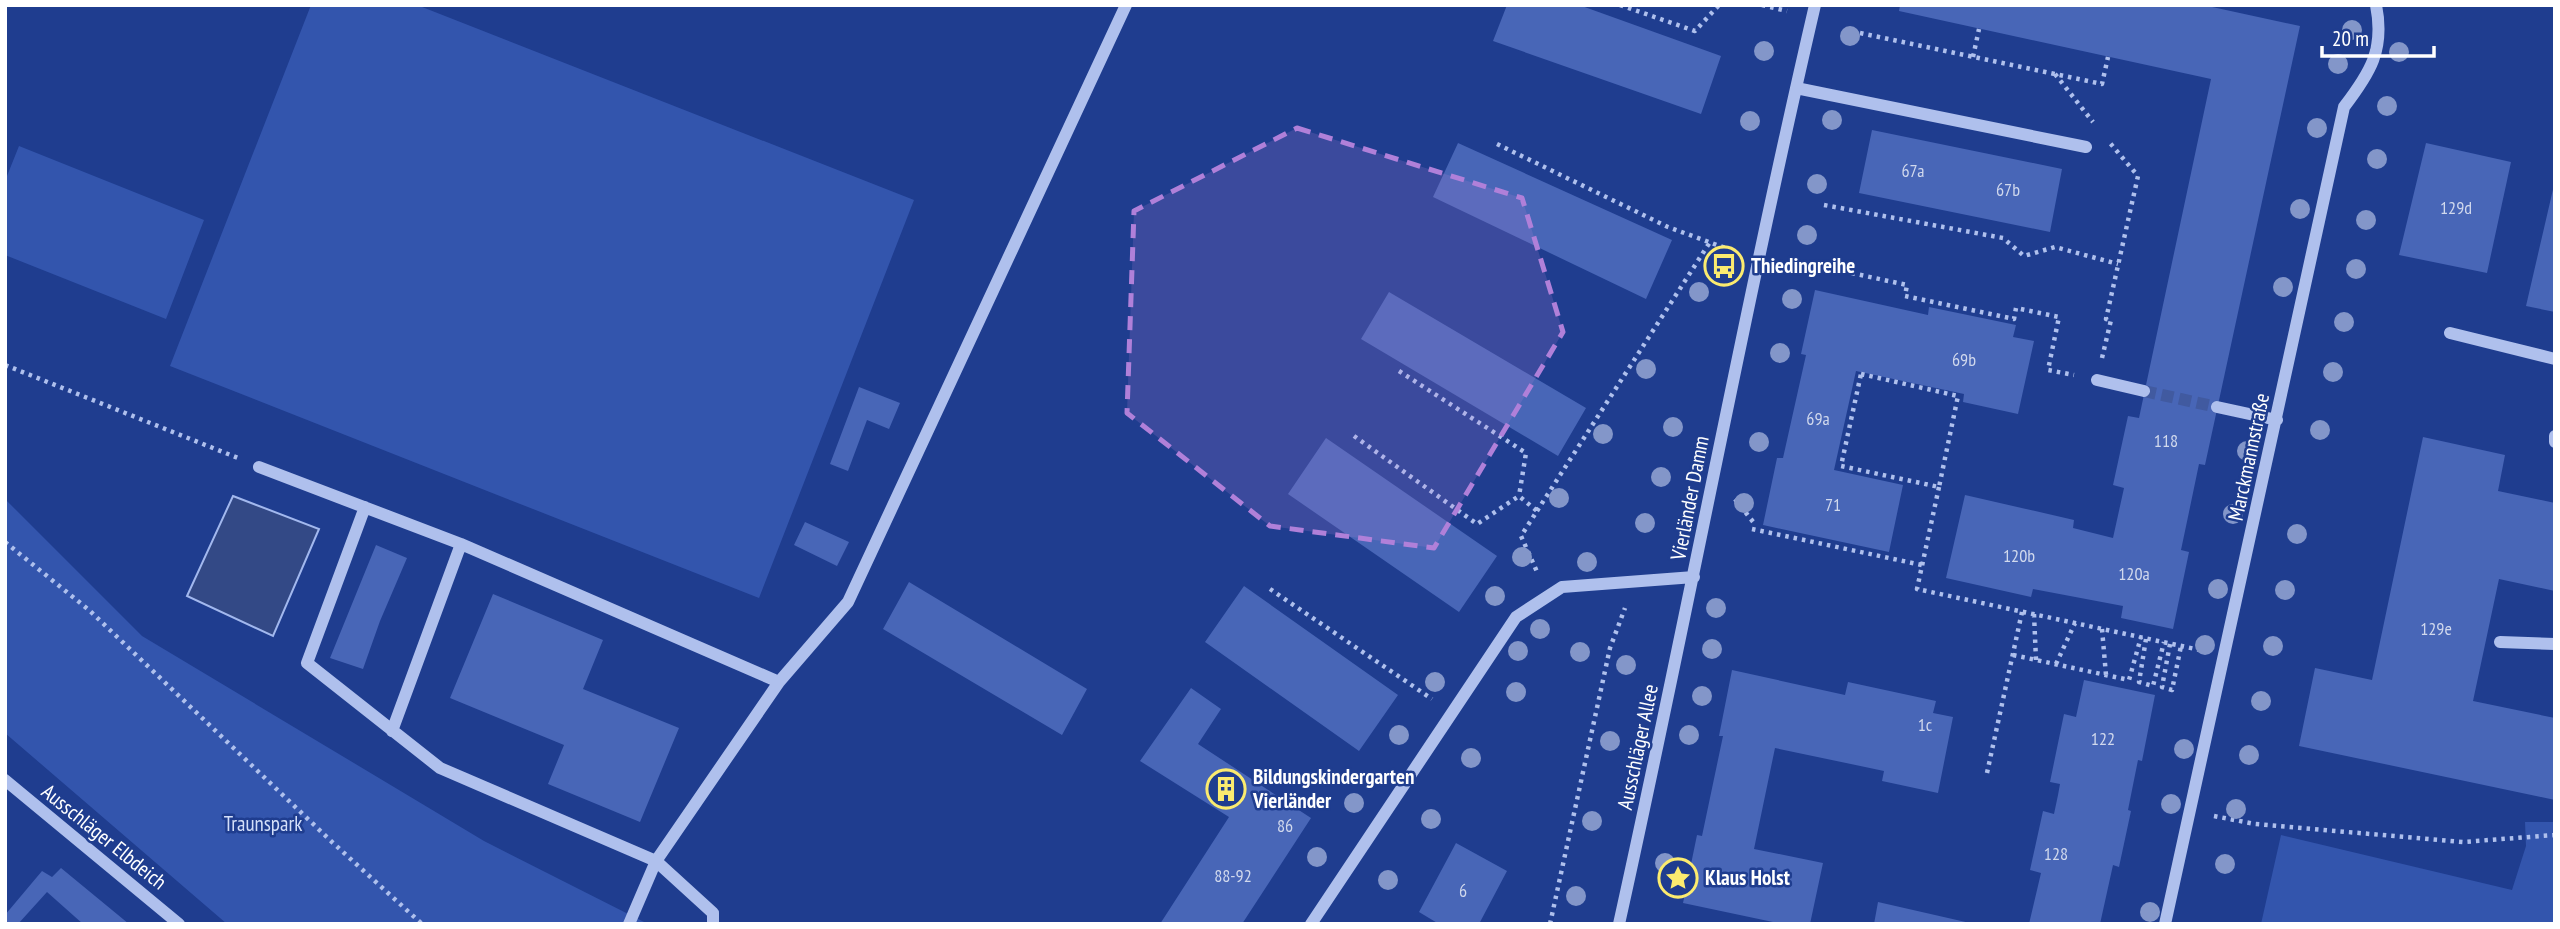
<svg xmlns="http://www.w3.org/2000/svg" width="2560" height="929" font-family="'PT Sans Narrow',sans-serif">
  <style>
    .green { fill: #3355ad }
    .water { fill: #334986; stroke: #a2b8ee; stroke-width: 2 }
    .building { fill: #4866b7 }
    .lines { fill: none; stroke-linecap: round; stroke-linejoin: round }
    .minor-tunnel { stroke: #415aa0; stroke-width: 12; stroke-dasharray: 12 6; stroke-linecap: butt }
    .path { stroke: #afc0ed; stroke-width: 4.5; stroke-dasharray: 3.5 5; stroke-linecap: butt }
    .minor { stroke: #afc0ed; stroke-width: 12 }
    .tree { fill: #8396c9 }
    .marked { fill: #b080d9; fill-opacity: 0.2; stroke: #b080d9; stroke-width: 5; stroke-dasharray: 14 9; stroke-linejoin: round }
    .labels { text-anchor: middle; stroke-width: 5; stroke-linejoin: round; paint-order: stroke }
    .number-label { font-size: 18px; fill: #d1d9ed }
    .poi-label { font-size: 21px; font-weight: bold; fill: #fff; stroke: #1f3d8f; text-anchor: start }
    .street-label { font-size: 21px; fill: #fff; stroke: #1f3d8f }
    .park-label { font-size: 21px; fill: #d4dff9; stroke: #1f3d8f }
  </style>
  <rect width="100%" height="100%" fill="#1f3d8f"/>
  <path class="green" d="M 311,5 L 417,5 L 914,200 L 759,598 L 170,366 Z
    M 19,146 L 204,220 L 166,319 L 5,255 L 5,181 Z
    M 5,499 L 142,636 L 484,841 L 648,924 L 227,924 L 5,733 Z
    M 2525,822 L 2555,822 L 2555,924 L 2261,924 L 2281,835 L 2512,890 L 2526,846 Z"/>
  <path class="water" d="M 233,496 L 319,529 L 273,636 L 187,596 Z"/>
  <path class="building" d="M 1507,5 L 1579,5 L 1721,56 L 1701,114 L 1493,41 Z
    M 1900,5 L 2203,5 L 2300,26 L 2205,465 L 2199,464 L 2189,512 L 2181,550 L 2189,552 L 2173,629 L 2121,618 L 2123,606 L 2033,589 L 2031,597 L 1946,578 L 1965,495 L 2074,520 L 2073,528 L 2113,538 L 2124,488 L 2113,485 L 2128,416 L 2139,418 L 2211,79 L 1899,11 Z
    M 1872,130 L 2062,169 L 2050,232 L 1859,193 Z
    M 1458,143 L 1672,240 L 1646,299 L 1433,197 Z
    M 2426,143 L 2511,162 L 2487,273 L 2399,255 Z
    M 2554,185 L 2555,185 L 2555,312 L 2526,306 Z
    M 1815,290 L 1928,315 L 1929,307 L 2016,325 L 2013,337 L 2034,341 L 2018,414 L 1963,402 L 1964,394 L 1856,371 L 1834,470 L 1903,485 L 1889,552 L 1763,525 L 1777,458 L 1783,458 L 1806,355 L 1801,354 Z
    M 1389,292 L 1586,408 L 1558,456 L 1361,339 Z
    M 859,387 L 900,403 L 889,429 L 867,420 L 848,471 L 830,464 Z
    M 2423,437 L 2505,455 L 2498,491 L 2555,503 L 2555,591 L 2499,579 L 2473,701 L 2555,718 L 2555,800 L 2299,746 L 2315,668 L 2372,680 Z
    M 1326,438 L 1497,556 L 1459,612 L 1288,494 Z
    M 805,522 L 849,542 L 837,566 L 794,545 Z
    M 376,545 L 407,558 L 380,621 L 363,669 L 330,658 Z
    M 909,582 L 1087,689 L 1062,735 L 883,629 Z
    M 1244,586 L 1398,695 L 1359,751 L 1205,642 Z
    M 493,594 L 603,640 L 583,689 L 679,728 L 640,822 L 548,784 L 564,745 L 450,698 Z
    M 1732,670 L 1845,695 L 1848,682 L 1936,701 L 1933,713 L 1953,717 L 1938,793 L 1882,781 L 1884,771 L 1775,748 L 1754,849 L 1823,863 L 1810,924 L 1782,924 L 1683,903 L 1697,835 L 1702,836 L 1723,736 L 1719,736 Z
    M 2084,680 L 2155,695 L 2142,761 L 2138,760 L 2128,810 L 2131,811 L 2119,867 L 2113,865 L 2100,924 L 2029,924 L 2041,873 L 2030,870 L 2043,811 L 2054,814 L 2058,795 L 2060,784 L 2050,782 L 2064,714 L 2076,717 Z
    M 1191,688 L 1221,709 L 1198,744 L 1311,818 L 1242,924 L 1160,924 L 1229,817 L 1140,761 Z
    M 1456,843 L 1507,871 L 1479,924 L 1439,924 L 1419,912 Z
    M 61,868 L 129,924 L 83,924 L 47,892 L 18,924 L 5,924 L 5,915 L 42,871 L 52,877 Z
    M 1878,902 L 1970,923 L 1970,924 L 1874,924 Z"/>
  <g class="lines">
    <path class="minor-tunnel" d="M 2144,391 L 2217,407"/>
    <path class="path" d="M 1620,5 L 1695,31 L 1719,5
      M 1762,5 L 1787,11
      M 1860,33 L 2102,84 L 2108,57
      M 1973,57 L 1979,29
      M 2055,74 L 2093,122
      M 1497,144 L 1668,227 L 1736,252
      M 1824,205 L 2003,238 L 2024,256 L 2055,247 L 2118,264
      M 1810,264 L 1907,285 L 1905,296 L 2014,319 L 2016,308 L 2059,317 L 2048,370 L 2074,375
      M 2102,358 L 2111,320 L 2106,319 L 2138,176 L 2110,143
      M 5,365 L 238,458
      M 1399,371 L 1526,453 L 1519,496
      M 1861,374 L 1958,396 L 1939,487 L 1841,466 Z
      M 1354,436 L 1477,524 L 1519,496 L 1537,511 L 1521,536 L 1538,574
      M 1939,487 L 1917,589 L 2200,650
      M 1735,499 L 1754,523
      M 1537,511 L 1710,242
      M 1752,529 L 1922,565
      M 5,542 L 89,610 L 332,842 L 422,924
      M 1270,589 L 1432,699
      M 2034,614 L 2036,660
      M 2102,629 L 2106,675
      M 2146,639 L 2139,682 L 2153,686 L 2164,642
      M 2170,644 L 2162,687 L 2172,690 L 2181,646
      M 2013,655 L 2129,680 L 2141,637
      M 2056,664 L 2075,623
      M 1987,773 L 2022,612
      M 2214,816 L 2255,824 L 2463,842 L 2555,835
      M 1550,924 L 1610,648 L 1625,608"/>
    <path class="minor" d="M 1796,88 L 2086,147
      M 2450,333 L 2555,359
      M 2097,380 L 2144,391
      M 2217,407 L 2277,420
      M 2555,436 L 2555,442
      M 259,467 L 461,544 L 779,682
      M 365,507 L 307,663 L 440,768 L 656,861 L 713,913 L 713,924
      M 2500,642 L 2555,644
      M 392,731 L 461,544
      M 5,780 L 179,924
      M 629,924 L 656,861 L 779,682 L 848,602 L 1126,5
      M 1311,924 L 1516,617 L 1562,587 L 1694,577
      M 1619,924 C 1687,618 1744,310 1815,5
      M 2165,924 L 2344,107 C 2370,73 2385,50 2376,5"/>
  </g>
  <g class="tree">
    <circle cx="2352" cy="30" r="10"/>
    <circle cx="1850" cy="36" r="10"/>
    <circle cx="1764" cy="51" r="10"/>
    <circle cx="2399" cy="52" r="10"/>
    <circle cx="2338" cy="64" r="10"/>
    <circle cx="2387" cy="106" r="10"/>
    <circle cx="1832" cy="120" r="10"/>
    <circle cx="1750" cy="121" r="10"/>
    <circle cx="2317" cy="128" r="10"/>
    <circle cx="2377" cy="159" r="10"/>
    <circle cx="1817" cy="184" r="10"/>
    <circle cx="2300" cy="209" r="10"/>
    <circle cx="2366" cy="220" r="10"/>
    <circle cx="1807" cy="235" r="10"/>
    <circle cx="2356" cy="269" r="10"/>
    <circle cx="2283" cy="287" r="10"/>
    <circle cx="1699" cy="292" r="10"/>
    <circle cx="1792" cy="299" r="10"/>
    <circle cx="2344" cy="322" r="10"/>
    <circle cx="1780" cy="353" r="10"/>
    <circle cx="1646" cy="369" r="10"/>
    <circle cx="2333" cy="372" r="10"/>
    <circle cx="1673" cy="427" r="10"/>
    <circle cx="2320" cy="430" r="10"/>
    <circle cx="1603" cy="434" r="10"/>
    <circle cx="1759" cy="442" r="10"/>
    <circle cx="2247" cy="451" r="10"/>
    <circle cx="1661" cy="477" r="10"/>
    <circle cx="1559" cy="498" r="10"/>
    <circle cx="1744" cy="503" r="10"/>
    <circle cx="2233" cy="514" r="10"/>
    <circle cx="1645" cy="523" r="10"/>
    <circle cx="2297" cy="534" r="10"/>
    <circle cx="1522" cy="557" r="10"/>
    <circle cx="1587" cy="562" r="10"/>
    <circle cx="2218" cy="589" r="10"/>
    <circle cx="2285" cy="590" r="10"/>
    <circle cx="1495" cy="596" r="10"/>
    <circle cx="1716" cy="608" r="10"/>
    <circle cx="1540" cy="629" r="10"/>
    <circle cx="2205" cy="645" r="10"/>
    <circle cx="2273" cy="646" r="10"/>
    <circle cx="1712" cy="649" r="10"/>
    <circle cx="1518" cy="651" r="10"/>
    <circle cx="1580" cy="652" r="10"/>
    <circle cx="1626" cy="665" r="10"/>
    <circle cx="1435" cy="682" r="10"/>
    <circle cx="1516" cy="692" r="10"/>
    <circle cx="1702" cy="696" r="10"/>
    <circle cx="2261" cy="701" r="10"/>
    <circle cx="1399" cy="735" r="10"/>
    <circle cx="1689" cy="735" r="10"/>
    <circle cx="1610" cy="741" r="10"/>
    <circle cx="2184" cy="749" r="10"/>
    <circle cx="2249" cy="755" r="10"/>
    <circle cx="1471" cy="758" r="10"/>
    <circle cx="1354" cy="803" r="10"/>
    <circle cx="2171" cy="804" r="10"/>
    <circle cx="2236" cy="809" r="10"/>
    <circle cx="1431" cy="819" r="10"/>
    <circle cx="1592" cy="821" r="10"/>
    <circle cx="1317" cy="857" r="10"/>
    <circle cx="1665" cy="863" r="10"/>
    <circle cx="2225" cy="864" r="10"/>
    <circle cx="1388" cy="880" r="10"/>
    <circle cx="1576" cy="896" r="10"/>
    <circle cx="2150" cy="912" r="10"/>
  </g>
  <path class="marked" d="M 1297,128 L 1522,198 L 1563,332 L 1434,548 L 1270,526 L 1127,413 L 1134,211 Z"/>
  <defs>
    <g id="bus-ring" transform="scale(2.0125)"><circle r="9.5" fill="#1f3d8f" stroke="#fbeb6f" stroke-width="1.5"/><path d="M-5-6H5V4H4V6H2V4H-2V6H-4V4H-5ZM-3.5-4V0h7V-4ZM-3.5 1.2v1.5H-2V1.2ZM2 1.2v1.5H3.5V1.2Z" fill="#fbeb6f"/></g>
    <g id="building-ring" transform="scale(2.0125)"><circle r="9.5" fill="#1f3d8f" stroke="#fbeb6f" stroke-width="1.5"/><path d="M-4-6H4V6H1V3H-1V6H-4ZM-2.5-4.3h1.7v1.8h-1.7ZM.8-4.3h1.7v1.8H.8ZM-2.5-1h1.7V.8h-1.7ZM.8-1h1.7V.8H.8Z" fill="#fbeb6f"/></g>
    <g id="sight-ring" transform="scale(2.0125)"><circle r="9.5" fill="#1f3d8f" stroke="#fbeb6f" stroke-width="1.5"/><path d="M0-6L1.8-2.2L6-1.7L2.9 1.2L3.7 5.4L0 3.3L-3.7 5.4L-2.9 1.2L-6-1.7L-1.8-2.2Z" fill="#fbeb6f"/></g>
  </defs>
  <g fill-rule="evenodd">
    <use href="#bus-ring" x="1724" y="266"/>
    <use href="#building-ring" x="1226" y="789"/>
    <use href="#sight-ring" x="1678" y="878"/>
  </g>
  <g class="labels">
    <g class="number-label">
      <text x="1913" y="177">67a</text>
      <text x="2008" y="196">67b</text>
      <text x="2456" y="214">129d</text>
      <text x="1964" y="366">69b</text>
      <text x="1818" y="425">69a</text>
      <text x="2166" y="447">118</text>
      <text x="1833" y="511">71</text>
      <text x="2019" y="562">120b</text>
      <text x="2134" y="580">120a</text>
      <text x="2436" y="635">129e</text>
      <text x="1925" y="731">1c</text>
      <text x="2103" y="745">122</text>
      <text x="1285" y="832">86</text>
      <text x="2056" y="860">128</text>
      <text x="1233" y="882">88-92</text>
      <text x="1463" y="897">6</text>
    </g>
    <g class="poi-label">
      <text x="1751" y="273">Thiedingreihe</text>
      <text x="1253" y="784">Bildungskindergarten<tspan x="1253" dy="24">Vierländer</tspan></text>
      <text x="1705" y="885">Klaus Holst</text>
    </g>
    <g class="street-label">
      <text transform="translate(2249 457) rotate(-78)" y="7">Marckmannstraße</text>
      <text transform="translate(1690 498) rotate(-79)" y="7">Vierländer Damm</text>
      <text transform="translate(1638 747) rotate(-78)" y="7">Ausschläger Allee</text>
      <text transform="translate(104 837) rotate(39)" y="7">Ausschläger Elbdeich</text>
    </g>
    <g class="park-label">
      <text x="263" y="831">Traunspark</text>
    </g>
  </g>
  <rect width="2560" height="929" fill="none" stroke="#ffffff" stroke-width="14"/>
  <path d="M2322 46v10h112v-10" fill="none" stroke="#ffffff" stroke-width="3.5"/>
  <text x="2332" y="46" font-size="21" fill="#ffffff" stroke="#1f3d8f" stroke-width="5" paint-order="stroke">20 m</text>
</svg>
